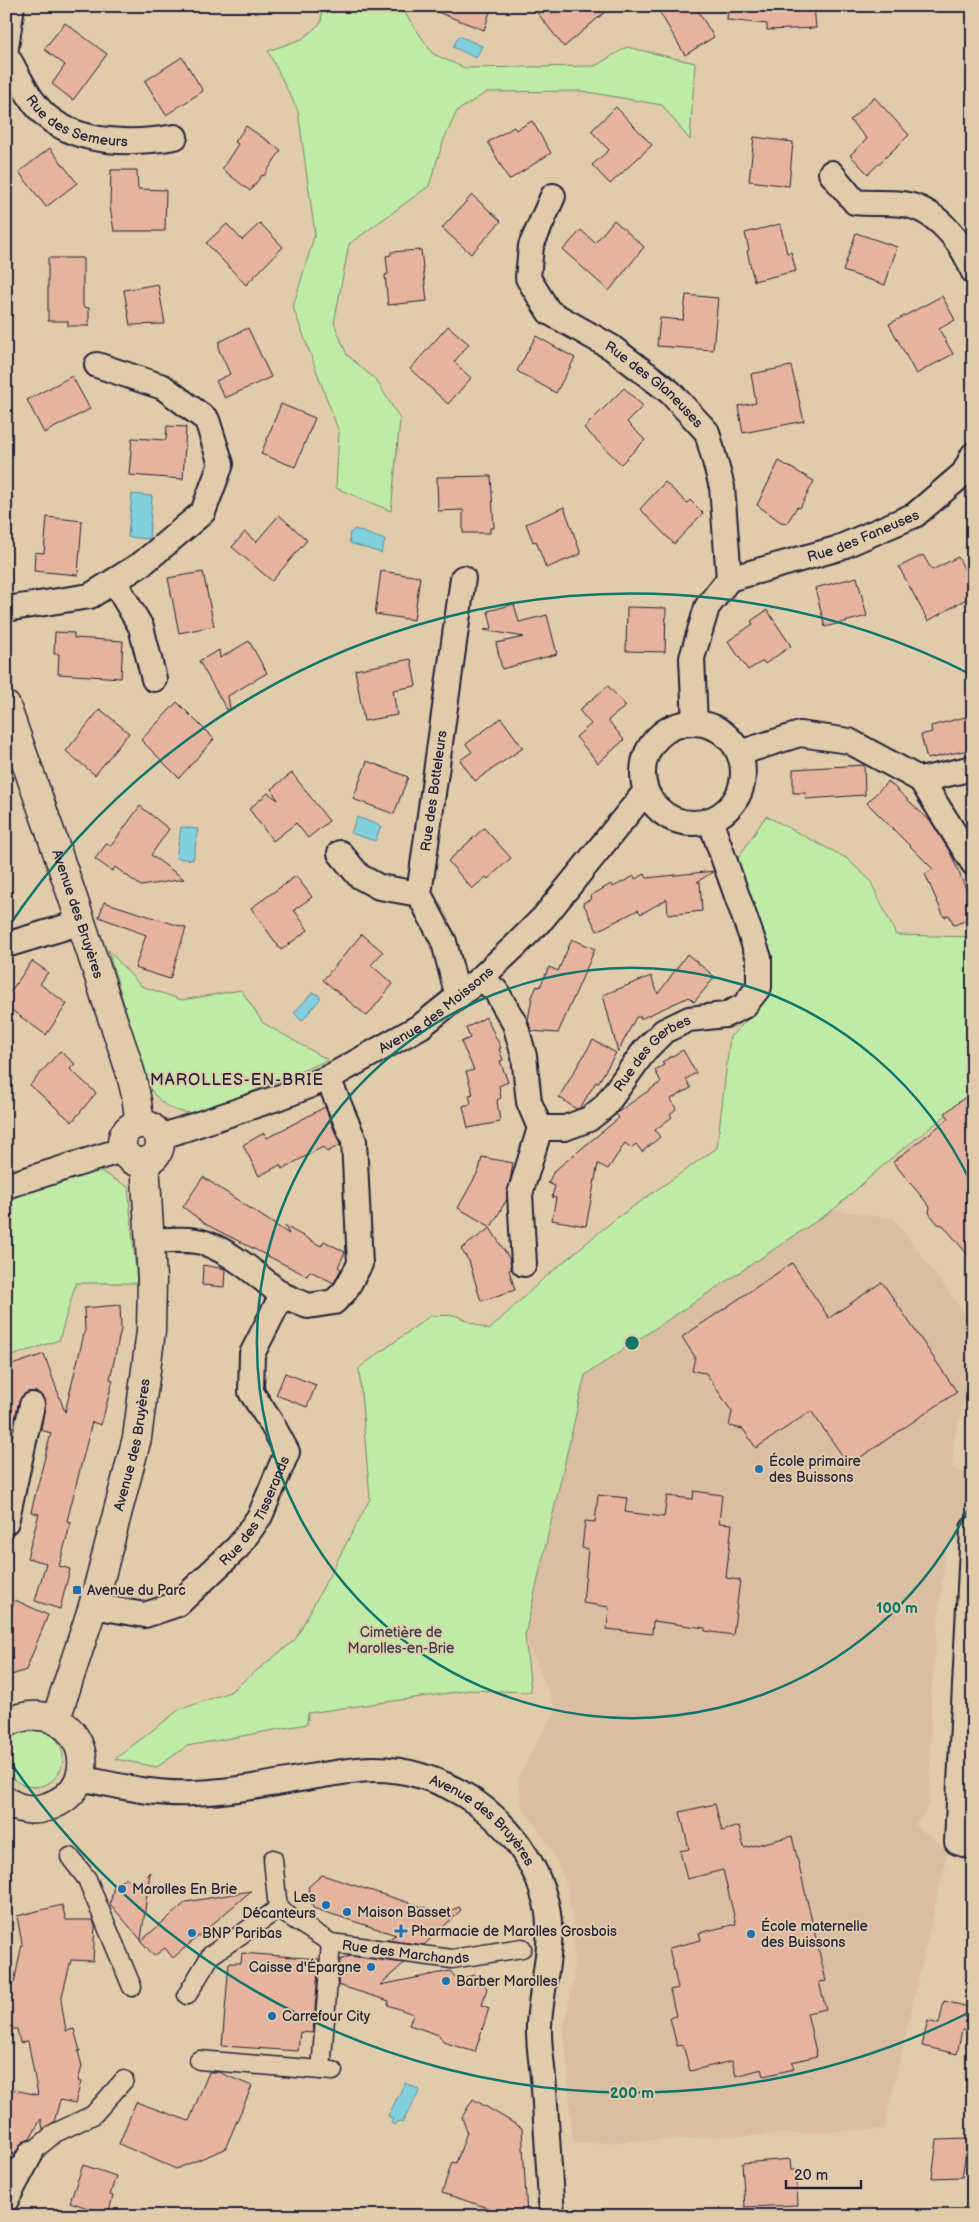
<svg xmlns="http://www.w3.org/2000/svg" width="979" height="2222" font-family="'Balsamiq Sans',sans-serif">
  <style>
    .built { fill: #dabea2 }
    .green { fill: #c0eba7; stroke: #718671 }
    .water { fill: #81d0de; stroke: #5b8a9d }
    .building { fill: #e5b39e; stroke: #22223b }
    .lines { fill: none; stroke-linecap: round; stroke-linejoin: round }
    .pedestrian-casing { stroke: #22223b; stroke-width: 21 }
    .minor-casing { stroke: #22223b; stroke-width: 28 }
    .tertiary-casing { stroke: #22223b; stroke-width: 31 }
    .pedestrian { stroke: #e0cbaa; stroke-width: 18 }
    .minor { stroke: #e0cbaa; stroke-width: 24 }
    .tertiary { stroke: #e0cbaa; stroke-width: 28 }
    .ring { fill: none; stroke: #0f766e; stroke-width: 2.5 }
    .poi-dot { fill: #1f6fb2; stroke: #e0cbaa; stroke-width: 2 }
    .labels { text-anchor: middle; stroke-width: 4; stroke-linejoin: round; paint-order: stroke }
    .street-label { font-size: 14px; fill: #22223b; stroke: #e0cbaa }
    .poi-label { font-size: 14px; fill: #22223b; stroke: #e0cbaa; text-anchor: start }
    .park-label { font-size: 14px; fill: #3a404b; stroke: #e0cbaa }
    .quarter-label { font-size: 16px; letter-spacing: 1px; fill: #22223b; stroke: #e0cbaa }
    .centre { fill: #0f766e; stroke: #e0cbaa; stroke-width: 2.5 }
    .ring-label { font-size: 15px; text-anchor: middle; font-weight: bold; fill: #0f766e; stroke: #e0cbaa; stroke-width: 4; stroke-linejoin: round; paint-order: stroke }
  </style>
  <rect width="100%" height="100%" fill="#e0cbaa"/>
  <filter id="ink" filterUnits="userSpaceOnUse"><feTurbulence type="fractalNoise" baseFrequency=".02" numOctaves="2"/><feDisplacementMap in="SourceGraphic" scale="10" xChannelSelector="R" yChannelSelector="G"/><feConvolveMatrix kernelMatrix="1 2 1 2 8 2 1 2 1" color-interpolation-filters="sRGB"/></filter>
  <g filter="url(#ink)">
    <path class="built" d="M 833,1210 L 894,1219 L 973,1325 L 969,1377 L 954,1441 L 952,1468 L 970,1475 L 961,1538 L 946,1545 L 931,1692 L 930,1805 L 915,1825 L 948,1849 L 884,2129 L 573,2144 L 564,2027 L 574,1978 L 573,1921 L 567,1886 L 553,1852 L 522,1806 L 518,1777 L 556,1709 L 524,1634 L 585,1375 Z"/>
    <path class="green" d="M 322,6 L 400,6 L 433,54 L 465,68 L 595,66 L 627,47 L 695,63 L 690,140 L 662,105 L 582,91 L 487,92 L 457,111 L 443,142 L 429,186 L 349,244 L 334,323 L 347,355 L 376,380 L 400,419 L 391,511 L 336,488 L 339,432 L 293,307 L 315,234 L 298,111 L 268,51 L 302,39 L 321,23 Z
      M 766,816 L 846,858 L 870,880 L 896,935 L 973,937 L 973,1094 L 889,1160 L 833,1210 L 585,1375 L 525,1635 L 531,1692 L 470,1690 L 308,1713 L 307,1724 L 187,1746 L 157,1767 L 115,1759 L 179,1710 L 230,1692 L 295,1640 L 370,1499 L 359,1368 L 430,1316 L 454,1315 L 489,1330 L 542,1280 L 614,1220 L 717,1148 L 730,1037 L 758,1009 L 769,991 L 772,971 L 768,951 L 737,860 Z
      M 108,950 L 141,986 L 182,1000 L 241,990 L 263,1023 L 328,1060 L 201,1113 C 174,1113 166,1109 149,1088 Z
      M 97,1169 L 128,1187 L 137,1283 L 76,1283 L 59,1340 L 6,1358 L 6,1199 Z
      M5 1758a29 29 0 1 1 58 0a29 29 0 1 1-58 0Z"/>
    <path class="water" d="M 459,36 L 482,46 L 476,58 L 453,47 Z
      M 132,494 L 152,496 L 149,539 L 128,537 Z
      M 355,529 L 385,540 L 381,553 L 350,543 L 349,534 Z
      M 357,817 L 381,826 L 375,841 L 351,833 Z
      M 181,827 L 198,829 L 193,860 L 176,858 Z
      M 313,992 L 320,996 L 320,999 L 302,1021 L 294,1013 Z
      M 405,2083 L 420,2090 L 402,2123 L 397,2121 L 394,2125 L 391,2123 L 393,2119 L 388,2116 Z"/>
    <path class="building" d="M 427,6 L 492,6 L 484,30 L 427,8 Z
      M 532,6 L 612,6 L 564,47 Z
      M 656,6 L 695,6 L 714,37 L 685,55 Z
      M 728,6 L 814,6 L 816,28 L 767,30 L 767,24 L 727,20 Z
      M 65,23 L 107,54 L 73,100 L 52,84 L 65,65 L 44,49 Z
      M 182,57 L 203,91 L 166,115 L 145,81 Z
      M 874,97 L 909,135 L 868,174 L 850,155 L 867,139 L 850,120 Z
      M 616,107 L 652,145 L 610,184 L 592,165 L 609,150 L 591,131 Z
      M 532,121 L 551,153 L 509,180 L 488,142 L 514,127 L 516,130 Z
      M 246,126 L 281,150 L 264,176 L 262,175 L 250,191 L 222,169 L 238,144 L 235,142 Z
      M 754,137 L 793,142 L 789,186 L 749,181 Z
      M 50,148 L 77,183 L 46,207 L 19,172 Z
      M 111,170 L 137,170 L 138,189 L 166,190 L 165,231 L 114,231 L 110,207 Z
      M 472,195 L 501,221 L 471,254 L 442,228 Z
      M 614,220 L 644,247 L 609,291 L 563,250 L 581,230 L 595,243 Z
      M 260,223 L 283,247 L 246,285 L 206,243 L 227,224 L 242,240 Z
      M 780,224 L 787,253 L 791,252 L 796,271 L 754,281 L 747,251 L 749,250 L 745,233 Z
      M 856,233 L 897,247 L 885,285 L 843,271 Z
      M 421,250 L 427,301 L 388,305 L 385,275 L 388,274 L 386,256 L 391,255 L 391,252 Z
      M 48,258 L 83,258 L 83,307 L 89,308 L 89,326 L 68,326 L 68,321 L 48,321 Z
      M 158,284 L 165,324 L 130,325 L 124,290 Z
      M 686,295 L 718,298 L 713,350 L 657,346 L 660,318 L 683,320 Z
      M 942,296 L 955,320 L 939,329 L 953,354 L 916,374 L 889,324 Z
      M 448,326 L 469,344 L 454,362 L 471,378 L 448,404 L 410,369 Z
      M 248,328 L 271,377 L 225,398 L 216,381 L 230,374 L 219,350 L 219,342 Z
      M 536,336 L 575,358 L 556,393 L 517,371 Z
      M 791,366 L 804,421 L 743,433 L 738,406 L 756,403 L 751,374 Z
      M 72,376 L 90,409 L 44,433 L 27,400 Z
      M 624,388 L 643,406 L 627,422 L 645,440 L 621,464 L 584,428 Z
      M 281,404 L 315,418 L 295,467 L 261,454 Z
      M 167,426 L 186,427 L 183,479 L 129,475 L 132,438 L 166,440 Z
      M 779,461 L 814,481 L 800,508 L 797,507 L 787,523 L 781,522 L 757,505 Z
      M 491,476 L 494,528 L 490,528 L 490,533 L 463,533 L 463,510 L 438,511 L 437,477 Z
      M 665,482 L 687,503 L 690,500 L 703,513 L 674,544 L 640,509 Z
      M 564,507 L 581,554 L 546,568 L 536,541 L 533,542 L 526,524 Z
      M 279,515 L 307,540 L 272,581 L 232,547 L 245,532 L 256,542 Z
      M 47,517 L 82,521 L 78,575 L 34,571 L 35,552 L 44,553 Z
      M 923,555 L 932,570 L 958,557 L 973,585 L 973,595 L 928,621 L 899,567 Z
      M 381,571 L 420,577 L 414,620 L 375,614 Z
      M 203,572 L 214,626 L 179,633 L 168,578 Z
      M 857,577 L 867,616 L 825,627 L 815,588 Z
      M 514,604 L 519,622 L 547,615 L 557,654 L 502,669 L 496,643 L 524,637 L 484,630 L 492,628 L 488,611 Z
      M 627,607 L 666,608 L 665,652 L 626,651 Z
      M 767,610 L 791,646 L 765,664 L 763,661 L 748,670 L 728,641 L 753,624 L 751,621 Z
      M 55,632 L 74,633 L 74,638 L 123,641 L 121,678 L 58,674 L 59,654 L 54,654 Z
      M 249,641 L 267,673 L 228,696 L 230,709 L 227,710 L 199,661 L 219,650 L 220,658 Z
      M 411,659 L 416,686 L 393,690 L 397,715 L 364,721 L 355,670 Z
      M 608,686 L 626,706 L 608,720 L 624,740 L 598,763 L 576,737 L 591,724 L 579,710 Z
      M 177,702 L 214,739 L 179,778 L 141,740 Z
      M 100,709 L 129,733 L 95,775 L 66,751 Z
      M 973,715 L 973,749 L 927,759 L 921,735 L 932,732 L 931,726 Z
      M 501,718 L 523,748 L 475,781 L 460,760 L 472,752 L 466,744 Z
      M 367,761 L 408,777 L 394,814 L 353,799 Z
      M 864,765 L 865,795 L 806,799 L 805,793 L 793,793 L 793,769 Z
      M 292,773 L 329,821 L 308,838 L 296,823 L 273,841 L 249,809 L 268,793 L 278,800 L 271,789 Z
      M 888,781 L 932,823 L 950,852 L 973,905 L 973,918 L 954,925 L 949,915 L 944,917 L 925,874 L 933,869 L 867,803 Z
      M 140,806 L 169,829 L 151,855 L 184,879 L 141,886 L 115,867 L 112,871 L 95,859 L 107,843 L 111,846 Z
      M 484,828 L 511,858 L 488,879 L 486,877 L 472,889 L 448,861 Z
      M 714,871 L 697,882 L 700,882 L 702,911 L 668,915 L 667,899 L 641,914 L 638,910 L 597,931 L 583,903 L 591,899 L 590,896 L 611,884 L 613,887 L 634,876 L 635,879 L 645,874 L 647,878 Z
      M 296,876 L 312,897 L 294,910 L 308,930 L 281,950 L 251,908 Z
      M 104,902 L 186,928 L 170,979 L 135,968 L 146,935 L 99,917 Z
      M 362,934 L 383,952 L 371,965 L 393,984 L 367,1016 L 323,980 Z
      M 572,939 L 595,949 L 558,1033 L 531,1031 L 528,1020 L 532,997 L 537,986 L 540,987 L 549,967 L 558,971 Z
      M 687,954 L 715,977 L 694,1002 L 689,997 L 640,1019 L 641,1017 L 636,1017 L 618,1052 L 603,995 L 651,976 L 658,994 Z
      M 32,961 L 48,972 L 40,984 L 67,1004 L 46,1035 L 6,1006 L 6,998 Z
      M 486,1017 L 501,1048 L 499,1049 L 503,1060 L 500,1061 L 508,1082 L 499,1086 L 501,1098 L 497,1100 L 500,1122 L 468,1128 L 463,1106 L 471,1104 L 469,1095 L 473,1094 L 466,1072 L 474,1070 L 461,1042 L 470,1038 L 466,1028 Z
      M 593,1040 L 616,1053 L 598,1083 L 596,1082 L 580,1108 L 576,1109 L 559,1097 Z
      M 683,1050 L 696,1073 L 686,1079 L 691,1088 L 671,1099 L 676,1109 L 670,1114 L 672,1117 L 655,1130 L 660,1137 L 642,1152 L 636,1144 L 631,1148 L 625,1143 L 608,1169 L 598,1164 L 586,1226 L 552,1220 L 556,1198 L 552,1197 L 555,1186 L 548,1183 L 554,1171 L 619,1118 L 616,1114 L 618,1112 L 661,1082 L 655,1070 L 664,1065 L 662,1062 Z
      M 60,1051 L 75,1064 L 70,1069 L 96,1093 L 72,1122 L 30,1085 Z
      M 973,1091 L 973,1261 L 943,1225 L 938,1224 L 929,1213 L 930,1207 L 893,1162 L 949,1118 L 945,1113 Z
      M 325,1107 L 340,1145 L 327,1152 L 323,1147 L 282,1169 L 280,1165 L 259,1176 L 243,1145 L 264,1133 L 267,1138 Z
      M 482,1157 L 513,1163 L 507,1199 L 491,1227 L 458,1208 L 479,1170 Z
      M 203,1177 L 289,1234 L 285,1226 L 321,1246 L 324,1241 L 345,1252 L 338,1267 L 341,1269 L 334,1283 L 310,1271 L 307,1276 L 207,1225 L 183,1207 Z
      M 490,1228 L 509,1258 L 512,1269 L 509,1270 L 515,1290 L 481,1301 L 469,1261 L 461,1249 Z
      M 792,1263 L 829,1318 L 882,1282 L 957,1392 L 849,1465 L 811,1411 L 756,1448 L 743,1429 L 729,1426 L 732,1412 L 706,1373 L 692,1371 L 695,1357 L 682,1337 Z
      M 203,1265 L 225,1269 L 224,1287 L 202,1285 Z
      M 120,1305 L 121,1329 L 110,1379 L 113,1380 L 101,1425 L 92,1422 L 67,1521 L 71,1522 L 59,1566 L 70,1569 L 60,1609 L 35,1601 L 46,1563 L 27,1558 L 39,1514 L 31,1512 L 51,1433 L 41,1430 L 45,1401 L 41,1395 L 34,1392 L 27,1392 L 19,1402 L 14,1423 L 6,1421 L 6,1367 L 44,1354 L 65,1412 L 85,1330 L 84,1308 Z
      M 285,1373 L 316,1385 L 307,1407 L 276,1395 Z
      M 694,1491 L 722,1495 L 719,1523 L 732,1524 L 726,1578 L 740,1580 L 733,1635 L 705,1631 L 705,1628 L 653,1621 L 652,1634 L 607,1629 L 609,1607 L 583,1603 L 588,1549 L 582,1548 L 585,1521 L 595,1522 L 598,1495 L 627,1498 L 625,1512 L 664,1517 L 667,1496 L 693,1499 Z
      M 15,1600 L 48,1615 L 26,1670 L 6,1677 L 6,1622 Z
      M 715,1804 L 722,1831 L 739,1826 L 744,1848 L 792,1836 L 826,1981 L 819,1982 L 826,2009 L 807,2013 L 817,2056 L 792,2062 L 794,2069 L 764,2076 L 762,2069 L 736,2076 L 732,2061 L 690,2071 L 683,2045 L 677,2046 L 670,2018 L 676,2016 L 670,1990 L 678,1988 L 669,1948 L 701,1940 L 699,1933 L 736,1924 L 723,1870 L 687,1879 L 680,1851 L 689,1849 L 680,1812 Z
      M 150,1872 L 141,1940 L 110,1904 L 114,1886 L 126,1877 L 135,1887 Z
      M 322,1875 L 441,1913 L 440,1915 L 459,1907 L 461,1910 L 424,1945 L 387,1940 L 396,1935 L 313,1908 L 308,1887 Z
      M 251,1891 L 173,1958 L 165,1948 L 154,1956 L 141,1941 L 186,1902 Z
      M 62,1905 L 66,1920 L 93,1920 L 95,1926 L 93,1961 L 71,1960 L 61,2000 L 66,2031 L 74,2029 L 80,2051 L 78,2051 L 82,2066 L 78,2081 L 81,2082 L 75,2103 L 60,2100 L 54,2122 L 43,2129 L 41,2119 L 30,2139 L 19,2147 L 6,2170 L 6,2107 L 10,2089 L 38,2095 L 28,2041 L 20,2043 L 17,2029 L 6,2029 L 6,1984 L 14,1983 L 22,1944 L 17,1916 Z
      M 242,1953 L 319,1959 L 313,2033 L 300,2032 L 298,2051 L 222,2046 L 229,1963 L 241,1963 Z
      M 350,1956 L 404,1963 L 380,1985 L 450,1971 L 457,1979 L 475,1975 L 487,1988 L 482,2005 L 489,2008 L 475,2052 L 443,2042 L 439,2035 L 409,2025 L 413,2014 L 388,2005 L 389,2001 L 338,1985 L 340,1960 Z
      M 944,2001 L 973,2008 L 973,2032 L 962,2030 L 957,2054 L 922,2046 L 928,2021 L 939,2024 Z
      M 209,2072 L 218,2072 L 252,2086 L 225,2149 L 176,2169 L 119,2144 L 136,2102 L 189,2121 Z
      M 473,2099 L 522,2128 L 527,2216 L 513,2216 L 442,2193 L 452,2162 L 456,2163 L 467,2132 L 462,2117 Z
      M 968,2139 L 962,2177 L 932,2178 L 937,2140 Z
      M 790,2159 L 791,2170 L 796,2170 L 798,2205 L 745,2207 L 742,2163 Z
      M 83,2165 L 116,2176 L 110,2195 L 113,2196 L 108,2215 L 70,2202 Z"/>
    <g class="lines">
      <g class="pedestrian-casing">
        <g id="pedestrian">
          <path d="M 70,1857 L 87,1879 L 132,1987"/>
          <path d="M 273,1859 L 278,1909"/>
          <path id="s1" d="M 187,1995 L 211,1955 L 278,1909 L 331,1943 L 452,1959 L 522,1948"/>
          <path d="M 199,2060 L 333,2071"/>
          <path d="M 321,2070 L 331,1943"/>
          <path d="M 31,2153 L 55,2133 L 93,2115 L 124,2080"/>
        </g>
      </g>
      <g class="minor-casing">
        <g id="minor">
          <path d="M 6,47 L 12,6"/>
          <path id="s2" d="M 6,55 C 18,74 28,100 46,116 C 80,145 134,144 175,137"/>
          <path d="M 831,173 L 855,202 C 871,204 886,202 902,204 C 935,208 962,241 973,271"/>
          <path id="s3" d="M 553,196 L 531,246 L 528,278 L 549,312 L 611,347 L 670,392 L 707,432 L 722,487 L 729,579 L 707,607 L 692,658 L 695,723"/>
          <path id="s4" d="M 729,579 L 836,549 L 915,515 L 964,473 L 973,455"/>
          <path d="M 114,581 L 141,627 L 154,679"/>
          <path d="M 6,609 L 90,596 L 143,563 L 203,512 L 221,464 L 207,420 L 163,387 L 97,365"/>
          <circle cx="693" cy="773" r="50"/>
          <path d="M 739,753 L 800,734 L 849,741 L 921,780 L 973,768"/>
          <path d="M 921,780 L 973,863"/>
          <path d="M 340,853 L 359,876 L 379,887 L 419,894"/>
          <path d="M 6,945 L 82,922"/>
          <path id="s5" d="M 481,978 L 496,991 L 515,1024 L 524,1056 L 529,1102 L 540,1128 L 565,1128 L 589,1119 L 605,1106 L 645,1050 L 664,1031 L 689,1019 L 725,1015 L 744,1006 L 759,987 L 759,958 L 710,820"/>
          <path id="s6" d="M 458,997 L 444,942 L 419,894 L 463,578"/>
          <path id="s7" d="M 160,1137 L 283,1096 L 328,1078 L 421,1026 L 481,978 L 515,946 L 544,917 L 646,791"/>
          <path d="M 6,1186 L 122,1150"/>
          <path d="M 524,1264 L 520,1194 L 540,1128"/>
          <path d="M 282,1295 L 308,1306 L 334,1302 L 345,1291 L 360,1264 L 354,1141 L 328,1078"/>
          <path d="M 6,1522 L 32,1405"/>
          <path d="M 973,1529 L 957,1842 L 973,1847"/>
          <path id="s8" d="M 93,1606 L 145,1615 L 178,1604 L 238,1547 L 260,1516 L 287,1452 L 272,1424 L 251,1392 L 252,1354 L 282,1295 C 260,1277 233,1253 205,1243 C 189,1238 168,1240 151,1241"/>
          <path id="s9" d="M 80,1778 C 118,1786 155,1795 194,1793 C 249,1791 303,1776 358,1770 C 441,1761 526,1821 546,1903 C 556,1945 541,1983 539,2025 C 538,2046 543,2068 544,2089 C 547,2131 549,2173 552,2216"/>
          <path d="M 6,2200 L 31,2153"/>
        </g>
      </g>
      <g class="tertiary-casing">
        <g id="tertiary">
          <path id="s10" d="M 6,706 C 41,805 76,903 107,1002 C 119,1040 138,1083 139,1123"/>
          <circle cx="141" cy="1143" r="19"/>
          <path id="s11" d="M 56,1719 L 93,1606 L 137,1438 L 151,1331 L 152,1279 L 145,1162"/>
          <path d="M 6,1723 C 77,1689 114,1785 47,1807 C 33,1812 18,1809 6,1801"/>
        </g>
      </g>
      <use href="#pedestrian" class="pedestrian"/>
      <use href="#minor" class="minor"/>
      <use href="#tertiary" class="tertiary"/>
    </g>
  </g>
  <g class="ring">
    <path d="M972 1501A375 375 0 1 1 972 1185"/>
    <path d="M972 2011A750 750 0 0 1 7 1757M7 929A750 750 0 0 1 972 675"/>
  </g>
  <g class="poi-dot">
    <circle cx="759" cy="1469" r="5"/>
    <rect x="72" y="1585" width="10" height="10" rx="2.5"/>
    <circle cx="122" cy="1889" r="5"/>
    <circle cx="326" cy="1905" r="5"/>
    <circle cx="347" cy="1912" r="5"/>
    <path d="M398.5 1923.5h5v5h5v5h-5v5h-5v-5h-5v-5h5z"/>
    <circle cx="192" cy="1933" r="5"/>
    <circle cx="751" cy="1934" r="5"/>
    <circle cx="371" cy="1967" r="5"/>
    <circle cx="446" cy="1981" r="5"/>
    <circle cx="272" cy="2016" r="5"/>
  </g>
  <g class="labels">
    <g class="street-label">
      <text dy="5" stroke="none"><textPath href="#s2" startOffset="104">Rue des Semeurs</textPath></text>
      <text dy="5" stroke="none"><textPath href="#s3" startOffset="255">Rue des Glaneuses</textPath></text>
      <text dy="5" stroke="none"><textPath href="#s4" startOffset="141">Rue des Faneuses</textPath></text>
      <text dy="5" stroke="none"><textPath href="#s6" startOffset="215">Rue des Botteleurs</textPath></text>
      <text dy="5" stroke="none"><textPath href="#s10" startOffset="220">Avenue des Bruyères</textPath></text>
      <text dy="5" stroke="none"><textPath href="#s7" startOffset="306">Avenue des Moissons</textPath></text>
      <text dy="5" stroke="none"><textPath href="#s5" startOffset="309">Rue des Gerbes</textPath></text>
      <text dy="5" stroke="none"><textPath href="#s11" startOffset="285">Avenue des Bruyères</textPath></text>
      <text dy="5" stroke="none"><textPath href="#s8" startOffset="210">Rue des Tisserands</textPath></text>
      <text dy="5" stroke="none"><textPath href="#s9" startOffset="422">Avenue des Bruyères</textPath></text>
      <text dy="5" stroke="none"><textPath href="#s1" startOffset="266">Rue des Marchands</textPath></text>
    </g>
    <g class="poi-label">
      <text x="769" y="1466">École primaire<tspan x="769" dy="16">des Buissons</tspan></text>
      <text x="87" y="1595">Avenue du Parc</text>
      <text x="132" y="1894">Marolles En Brie</text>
      <text x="316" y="1902" text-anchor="end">Les<tspan x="316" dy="16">Décanteurs</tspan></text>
      <text x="357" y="1917">Maison Basset</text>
      <text x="761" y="1931">École maternelle<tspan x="761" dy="16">des Buissons</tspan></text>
      <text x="411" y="1936">Pharmacie de Marolles Grosbois</text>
      <text x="202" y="1938">BNP Paribas</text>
      <text x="361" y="1972" text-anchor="end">Caisse d'Épargne</text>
      <text x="456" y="1986">Barber Marolles</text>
      <text x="282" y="2021">Carrefour City</text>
    </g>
    <g class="park-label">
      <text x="401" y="1637">Cimetière de<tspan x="401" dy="16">Marolles-en-Brie</tspan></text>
    </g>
    <g class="quarter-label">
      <text x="237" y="1085">MAROLLES-EN-BRIE</text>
    </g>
  </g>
  <circle cx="632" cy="1343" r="8" class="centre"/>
  <g class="ring-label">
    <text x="897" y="1613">100 m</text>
    <text x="632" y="2098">200 m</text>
  </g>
  <rect width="979" height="2222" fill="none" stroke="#e0cbaa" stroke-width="25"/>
  <rect x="12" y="12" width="954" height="2197" fill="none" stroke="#22223b" stroke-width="2" filter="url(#ink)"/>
  <path d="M786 2180v8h75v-8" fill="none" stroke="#22223b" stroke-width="2.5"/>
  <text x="794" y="2180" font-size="15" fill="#22223b" stroke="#e0cbaa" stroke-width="4" paint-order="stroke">20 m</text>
</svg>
